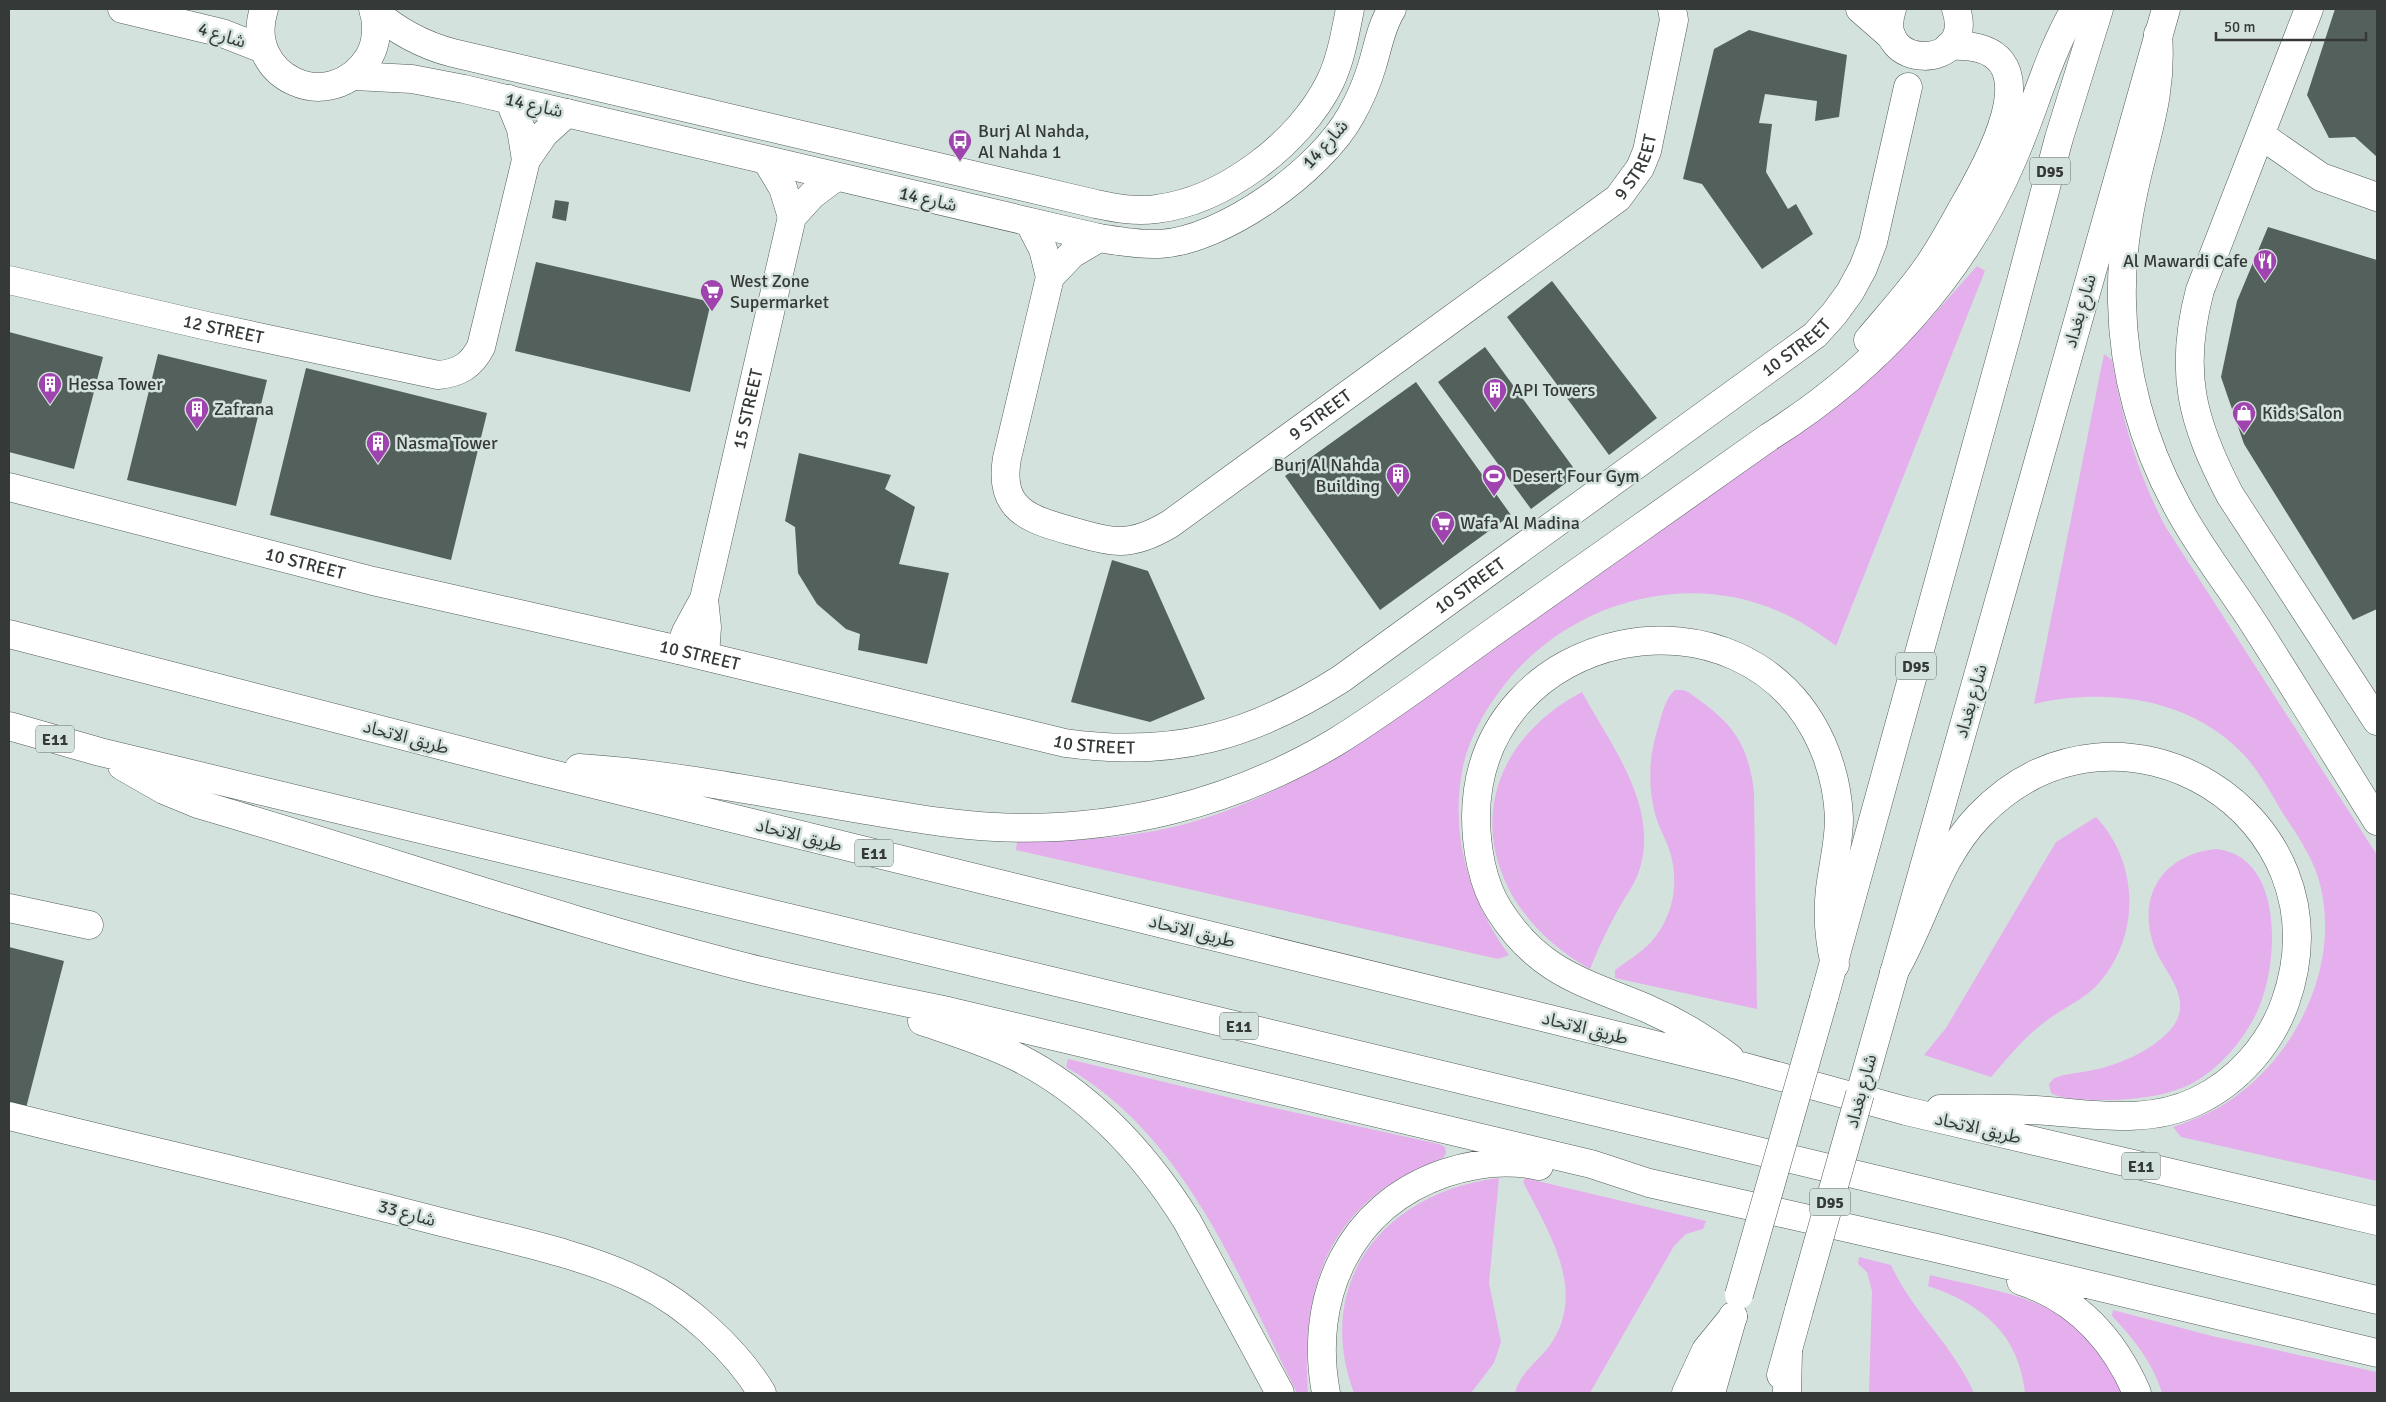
<svg xmlns="http://www.w3.org/2000/svg" width="2386" height="1402" font-family="Signika,'Noto Sans Arabic',sans-serif">
  <style>
    .green { fill: #e5afed }
    .building { fill: #53605b }
    .lines { fill: none; stroke-linecap: round; stroke-linejoin: round }
    .minor-casing { stroke: #515d58; stroke-width: 29 }
    .major-casing { stroke: #515d58; stroke-width: 29 }
    .highway-casing { stroke: #515d58; stroke-width: 29 }
    .minor { stroke: #fff; stroke-width: 28 }
    .major { stroke: #fff; stroke-width: 28 }
    .highway { stroke: #fff; stroke-width: 28 }
    .major-bridge-casing { stroke: #515d58; stroke-width: 29; stroke-linecap: butt }
    .major-bridge { stroke: #fff; stroke-width: 28 }
    .labels { text-anchor: middle; stroke-width: 5; stroke-linejoin: round; paint-order: stroke }
    .shield { fill: #d4e2dd; stroke: #656c6a; stroke-width: 1 }
    .shield-label { font-size: 16px; font-weight: bold; fill: #353a38 }
    .street-label { font-size: 18px; fill: #353a38; stroke: #d4e2dd }
    .poi-label { font-size: 18px; fill: #353a38; stroke: #d4e2dd; text-anchor: start }
  </style>
  <rect width="100%" height="100%" fill="#d4e2dd"/>
  <path class="green" d="M 1977,266 L 1985,271 L 1836,646 C 1818,632 1799,620 1778,611 C 1679,568 1561,606 1499,692 C 1483,713 1469,740 1463,766 C 1449,834 1469,900 1509,955 L 1498,959 L 1016,850 L 1017,842 C 1079,841 1143,838 1202,819 C 1258,802 1311,773 1360,743 L 1889,359 L 1929,320 Z
    M 2104,354 L 2112,360 C 2123,422 2136,469 2165,526 L 2377,855 L 2377,1181 L 2181,1137 L 2173,1127 C 2197,1119 2220,1109 2240,1093 C 2304,1044 2343,953 2317,874 C 2309,852 2295,832 2282,812 C 2269,790 2257,767 2239,750 C 2185,697 2104,688 2034,704 Z
    M 1675,690 L 1683,690 L 1688,692 C 1730,721 1748,740 1754,792 L 1757,1009 L 1615,978 L 1615,970 C 1627,961 1641,953 1651,942 C 1675,915 1680,879 1668,846 C 1663,834 1657,823 1654,810 C 1648,782 1649,755 1658,728 C 1661,716 1666,697 1675,690 Z
    M 1582,692 C 1611,746 1662,809 1638,874 C 1633,887 1624,898 1618,910 C 1607,929 1598,949 1590,969 C 1470,902 1453,761 1582,692 Z
    M 2096,817 C 2139,862 2141,935 2099,983 C 2083,1001 2060,1009 2041,1025 C 2022,1040 2007,1059 1991,1077 L 1924,1055 L 1946,1028 L 2056,842 Z
    M 2216,849 C 2286,856 2279,968 2256,1014 C 2242,1042 2221,1067 2193,1083 C 2169,1095 2141,1099 2115,1100 C 2099,1100 2065,1101 2051,1093 L 2049,1084 L 2054,1078 C 2065,1074 2077,1073 2088,1071 C 2117,1066 2152,1051 2171,1029 C 2179,1020 2182,1008 2179,997 C 2175,978 2160,964 2154,946 C 2136,895 2164,854 2216,849 Z
    M 1068,1059 L 1252,1103 L 1439,1144 L 1445,1147 L 1446,1153 L 1443,1158 C 1331,1199 1300,1282 1308,1393 L 1297,1393 C 1238,1276 1186,1136 1066,1067 Z
    M 1499,1178 L 1489,1283 L 1501,1342 L 1494,1363 L 1471,1393 L 1354,1393 C 1312,1280 1387,1191 1499,1178 Z
    M 1525,1178 L 1706,1221 L 1703,1229 L 1686,1234 L 1674,1246 L 1590,1393 L 1515,1393 C 1520,1372 1538,1362 1550,1345 C 1588,1291 1548,1231 1523,1182 Z
    M 1859,1257 L 1891,1265 C 1913,1313 1954,1346 1974,1393 L 1869,1393 L 1872,1291 L 1867,1272 L 1858,1264 Z
    M 1930,1275 C 2024,1298 2076,1297 2123,1393 L 2025,1393 C 2019,1334 1982,1304 1928,1286 Z
    M 2113,1310 L 2212,1336 L 2377,1372 L 2377,1393 L 2162,1393 C 2153,1363 2134,1339 2112,1316 Z"/>
  <path class="building" d="M 2335,9 L 2377,9 L 2377,157 L 2355,137 L 2329,138 L 2307,95 Z
    M 1749,30 L 1847,55 L 1839,117 L 1815,121 L 1817,101 L 1765,94 L 1759,123 L 1772,124 L 1766,172 L 1788,209 L 1796,204 L 1813,234 L 1762,269 L 1702,184 L 1683,179 L 1714,49 Z
    M 555,200 L 569,202 L 566,221 L 552,218 Z
    M 2268,227 L 2377,260 L 2377,609 L 2353,620 L 2244,444 L 2221,377 L 2237,301 Z
    M 536,262 L 711,302 L 690,392 L 515,351 Z
    M 1552,281 L 1657,418 L 1609,455 L 1507,317 Z
    M 9,332 L 103,357 L 74,469 L 9,452 Z
    M 1485,347 L 1578,474 L 1531,509 L 1438,382 Z
    M 158,354 L 267,380 L 236,506 L 127,480 Z
    M 306,368 L 487,413 L 451,560 L 270,515 Z
    M 1416,382 L 1511,515 L 1380,610 L 1285,476 Z
    M 799,453 L 891,475 L 885,489 L 915,507 L 899,564 L 949,573 L 927,664 L 858,650 L 860,634 L 846,629 L 817,604 L 798,573 L 795,527 L 785,521 Z
    M 1112,560 L 1148,571 L 1205,699 L 1150,722 L 1071,702 Z
    M 9,947 L 64,961 L 26,1108 L 9,1103 Z"/>
  <g class="lines">
    <g class="minor-casing">
      <g id="minor">
        <path d="M 122,9 L 222,33 L 263,49"/>
        <path d="M 264,9 C 242,77 331,118 369,57 C 377,43 378,24 373,9"/>
        <path d="M 1860,9 L 1892,37"/>
        <path d="M 1892,9 C 1871,71 1977,72 1956,9"/>
        <path d="M 2309,9 L 2200,290 C 2178,372 2192,422 2230,495 L 2377,721"/>
        <path d="M 374,11 C 398,32 422,45 453,53 L 1096,204 C 1115,208 1135,212 1156,209 C 1224,201 1300,143 1330,82 C 1341,59 1345,34 1350,9"/>
        <path d="M 354,76 L 412,79 L 464,89 L 1099,238 C 1118,241 1139,245 1159,244 C 1223,241 1321,170 1351,115 C 1360,99 1367,83 1372,66 C 1378,47 1381,26 1392,9"/>
        <path d="M 509,99 L 521,129 L 526,160"/>
        <path d="M 2262,136 L 2321,177 L 2377,197"/>
        <path d="M 767,161 L 783,188 L 792,217"/>
        <path id="s1" d="M 1029,222 L 1043,249 L 1050,277 L 1007,458 C 998,510 1029,519 1071,531 C 1087,535 1103,541 1120,541 C 1138,541 1155,533 1170,524 L 1618,198 L 1640,168 L 1647,151 L 1674,20 L 1672,9"/>
        <path d="M 1050,277 L 1072,254 L 1099,238"/>
        <path id="s2" d="M 9,280 L 207,326 L 438,375 C 459,373 471,366 481,347 L 526,160 L 544,134 L 567,113"/>
        <path id="s3" d="M 9,487 L 373,581 L 679,650 L 1065,743 C 1173,758 1250,737 1341,679 L 1815,335 L 1834,314 L 1850,292 L 1863,268 L 1873,242 L 1908,87"/>
        <path d="M 704,599 L 707,627 L 705,656"/>
        <path id="s4" d="M 679,650 L 686,632 L 704,599 L 792,217 L 812,195 L 836,177"/>
        <path d="M 9,908 L 89,925"/>
        <path d="M 9,1116 C 154,1152 300,1185 445,1223 C 507,1239 585,1254 642,1283 C 687,1305 736,1350 762,1393"/>
      </g>
    </g>
    <g class="major-casing">
      <path id="major" d="M 1824,998 L 2007,334 L 2059,138 L 2099,9
        M 1860,1094 L 2166,9
        M 1781,1375 L 1799,1310
        M 1711,1393 L 1733,1316"/>
    </g>
    <g class="highway-casing">
      <path id="highway" d="M 2158,34 C 2163,99 2144,138 2132,199 C 2125,233 2121,268 2122,302 C 2123,372 2143,443 2176,504 C 2199,548 2230,586 2256,627 C 2297,691 2337,757 2377,821
        M 1868,340 C 1888,316 1910,292 1928,266 C 1941,247 1952,227 1963,207 C 1991,159 2058,40 1949,46
        M 9,634 L 532,769 L 1741,1066 L 1906,1111 L 2377,1221
        M 9,726 L 100,752 L 2377,1300
        M 122,766 L 164,790 L 198,804 C 380,857 561,920 745,967 C 812,984 880,997 948,1011 L 1591,1164 L 1649,1183 L 1936,1248 L 2377,1353
        M 579,768 C 675,774 770,794 865,810 C 908,817 951,825 995,827 C 1114,833 1231,804 1334,743 C 1393,707 1449,663 1506,623 C 1594,561 1681,499 1769,437 C 1877,369 1964,275 2014,156 C 2035,107 2048,55 2075,9
        M 1894,972 C 1924,921 1937,859 1979,816 C 2118,671 2352,815 2285,1003 C 2270,1045 2237,1082 2197,1101 C 2149,1124 2099,1115 2048,1111 C 2012,1108 1976,1108 1940,1109
        M 922,1021 C 954,1032 987,1042 1017,1057 C 1090,1094 1144,1152 1187,1221 L 1280,1393
        M 1730,1058 C 1704,1038 1676,1021 1646,1008 C 1583,982 1538,972 1499,910 C 1482,884 1476,846 1476,816 C 1478,627 1745,572 1822,744 C 1832,767 1838,793 1839,818 C 1839,842 1833,865 1830,889 C 1827,915 1829,940 1835,965
        M 2021,1281 C 2077,1299 2114,1340 2137,1393
        M 1326,1393 C 1308,1297 1349,1206 1445,1173 C 1475,1163 1508,1159 1539,1166
        M 1686,1393 L 1706,1350 L 1733,1317
        M 1787,1393 L 1788,1352"/>
    </g>
    <use href="#minor" class="minor"/>
    <use href="#major" class="major"/>
    <use href="#highway" class="highway"/>
    <g class="major-bridge-casing">
      <path id="major-bridge" d="M 1739,1295 L 1824,998
        M 1799,1310 L 1860,1094"/>
    </g>
    <use href="#major-bridge" class="major-bridge"/>
  </g>
  <defs>
    <g id="bus-pin" transform="scale(1.25)"><path d="M0 17L-7.5 6A9.5 9.5 0 1 1 7.5 6Z" fill="#9f44ae" stroke="#d4e2dd"/><path d="M-5-6H5V4H4V6H2V4H-2V6H-4V4H-5ZM-3.5-4V0h7V-4ZM-3.5 1.2v1.5H-2V1.2ZM2 1.2v1.5H3.5V1.2Z" fill="#fff"/></g>
    <g id="restaurant-pin" transform="scale(1.25)"><path d="M0 17L-7.5 6A9.5 9.5 0 1 1 7.5 6Z" fill="#9f44ae" stroke="#d4e2dd"/><path d="M-5-6h1v4h1v-4h1v4h1v-4h1v5L-1.5 .5V6h-2V.5L-5-1ZM5-6V6H3V1.5H1.5Q1.5-4 5-6Z" fill="#fff"/></g>
    <g id="supermarket-pin" transform="scale(1.25)"><path d="M0 17L-7.5 6A9.5 9.5 0 1 1 7.5 6Z" fill="#9f44ae" stroke="#d4e2dd"/><path d="M-6-5.5h2.5l.6 2H6L4.5 2H-2.5L-4.4-4H-6ZM-1.5 3.2a1.3 1.3 0 1 0 .1 0ZM3 3.2a1.3 1.3 0 1 0 .1 0Z" fill="#fff"/></g>
    <g id="building-pin" transform="scale(1.25)"><path d="M0 17L-7.5 6A9.5 9.5 0 1 1 7.5 6Z" fill="#9f44ae" stroke="#d4e2dd"/><path d="M-4-6H4V6H1V3H-1V6H-4ZM-2.5-4.3h1.7v1.8h-1.7ZM.8-4.3h1.7v1.8H.8ZM-2.5-1h1.7V.8h-1.7ZM.8-1h1.7V.8H.8Z" fill="#fff"/></g>
    <g id="shop-pin" transform="scale(1.25)"><path d="M0 17L-7.5 6A9.5 9.5 0 1 1 7.5 6Z" fill="#9f44ae" stroke="#d4e2dd"/><path d="M-5-2.5h2.3a2.7 3.5 0 0 1 5.4 0H5L5.5 6h-11ZM-1.5-2.5h3a1.5 2.3 0 0 0-3 0Z" fill="#fff"/></g>
    <g id="stadium-pin" transform="scale(1.25)"><path d="M0 17L-7.5 6A9.5 9.5 0 1 1 7.5 6Z" fill="#9f44ae" stroke="#d4e2dd"/><path d="M0-5a6.5 5 0 1 0 0 10a6.5 5 0 1 0 0-10ZM-3.5-1.8h7v3.6h-7Z" fill="#fff"/></g>
  </defs>
  <g fill-rule="evenodd">
    <use href="#bus-pin" x="960" y="141"/>
    <use href="#restaurant-pin" x="2265" y="261"/>
    <use href="#supermarket-pin" x="712" y="291"/>
    <use href="#building-pin" x="50" y="384"/>
    <use href="#building-pin" x="1495" y="390"/>
    <use href="#building-pin" x="197" y="409"/>
    <use href="#shop-pin" x="2244" y="413"/>
    <use href="#building-pin" x="378" y="443"/>
    <use href="#building-pin" x="1398" y="475"/>
    <use href="#stadium-pin" x="1494" y="476"/>
    <use href="#supermarket-pin" x="1443" y="523"/>
  </g>
  <g class="labels">
    <g class="shield">
      <rect x="2030" y="157.5" width="40" height="27" rx="4"/>
      <rect x="1896" y="652.5" width="40" height="27" rx="4"/>
      <rect x="36" y="725.5" width="38" height="27" rx="4"/>
      <rect x="855" y="839.5" width="38" height="27" rx="4"/>
      <rect x="1220" y="1012.5" width="38" height="27" rx="4"/>
      <rect x="2122" y="1152.5" width="38" height="27" rx="4"/>
      <rect x="1810" y="1188.5" width="40" height="27" rx="4"/>
    </g>
    <g class="shield-label">
      <text x="2050" y="177">D95</text>
      <text x="1916" y="672">D95</text>
      <text x="55" y="745">E11</text>
      <text x="874" y="859">E11</text>
      <text x="1239" y="1032">E11</text>
      <text x="2141" y="1172">E11</text>
      <text x="1830" y="1208">D95</text>
    </g>
    <g class="street-label">
      <text transform="translate(222 35) rotate(17)" y="6">شارع 4</text>
      <text transform="translate(534 105) rotate(13)" y="6">شارع 14</text>
      <text transform="translate(1325 144) rotate(-48)" y="6">شارع 14</text>
      <text dy="6" stroke="none"><textPath href="#s1" startOffset="1051">9 STREET</textPath></text>
      <text transform="translate(928 199) rotate(13)" y="6">شارع 14</text>
      <text transform="translate(2080 311) rotate(-74)" y="6">شارع بغداد</text>
      <text dy="6" stroke="none"><textPath href="#s2" startOffset="220">12 STREET</textPath></text>
      <text dy="6" stroke="none"><textPath href="#s3" startOffset="1940">10 STREET</textPath></text>
      <text dy="6" stroke="none"><textPath href="#s4" startOffset="252">15 STREET</textPath></text>
      <text dy="6" stroke="none"><textPath href="#s1" startOffset="646">9 STREET</textPath></text>
      <text dy="6" stroke="none"><textPath href="#s3" startOffset="306">10 STREET</textPath></text>
      <text dy="6" stroke="none"><textPath href="#s3" startOffset="1536">10 STREET</textPath></text>
      <text dy="6" stroke="none"><textPath href="#s3" startOffset="711">10 STREET</textPath></text>
      <text transform="translate(1971 701) rotate(-74)" y="6">شارع بغداد</text>
      <text transform="translate(406 737) rotate(15)" y="6">طريق الاتحاد</text>
      <text dy="6" stroke="none"><textPath href="#s3" startOffset="1116">10 STREET</textPath></text>
      <text transform="translate(799 835) rotate(14)" y="6">طريق الاتحاد</text>
      <text transform="translate(1192 931) rotate(14)" y="6">طريق الاتحاد</text>
      <text transform="translate(1585 1028) rotate(14)" y="6">طريق الاتحاد</text>
      <text transform="translate(1861 1091) rotate(-75)" y="6">شارع بغداد</text>
      <text transform="translate(1978 1128) rotate(13)" y="6">طريق الاتحاد</text>
      <text transform="translate(407 1213) rotate(15)" y="6">شارع 33</text>
    </g>
    <g class="poi-label">
      <text x="978" y="137">Burj Al Nahda,<tspan x="978" dy="21">Al Nahda 1</tspan></text>
      <text x="2248" y="267" text-anchor="end">Al Mawardi Cafe</text>
      <text x="730" y="287">West Zone<tspan x="730" dy="21">Supermarket</tspan></text>
      <text x="68" y="390">Hessa Tower</text>
      <text x="1512" y="396">API Towers</text>
      <text x="214" y="415">Zafrana</text>
      <text x="2262" y="419">Kids Salon</text>
      <text x="396" y="449">Nasma Tower</text>
      <text x="1380" y="471" text-anchor="end">Burj Al Nahda<tspan x="1380" dy="21">Building</tspan></text>
      <text x="1512" y="482">Desert Four Gym</text>
      <text x="1460" y="529">Wafa Al Madina</text>
    </g>
  </g>
  <rect width="2386" height="1402" fill="none" stroke="#353a38" stroke-width="20"/>
  <path d="M2216 32v8h150v-8" fill="none" stroke="#353a38" stroke-width="2.5"/>
  <text x="2224" y="32" font-size="15" fill="#353a38" stroke="#d4e2dd" stroke-width="4" paint-order="stroke">50 m</text>
</svg>
